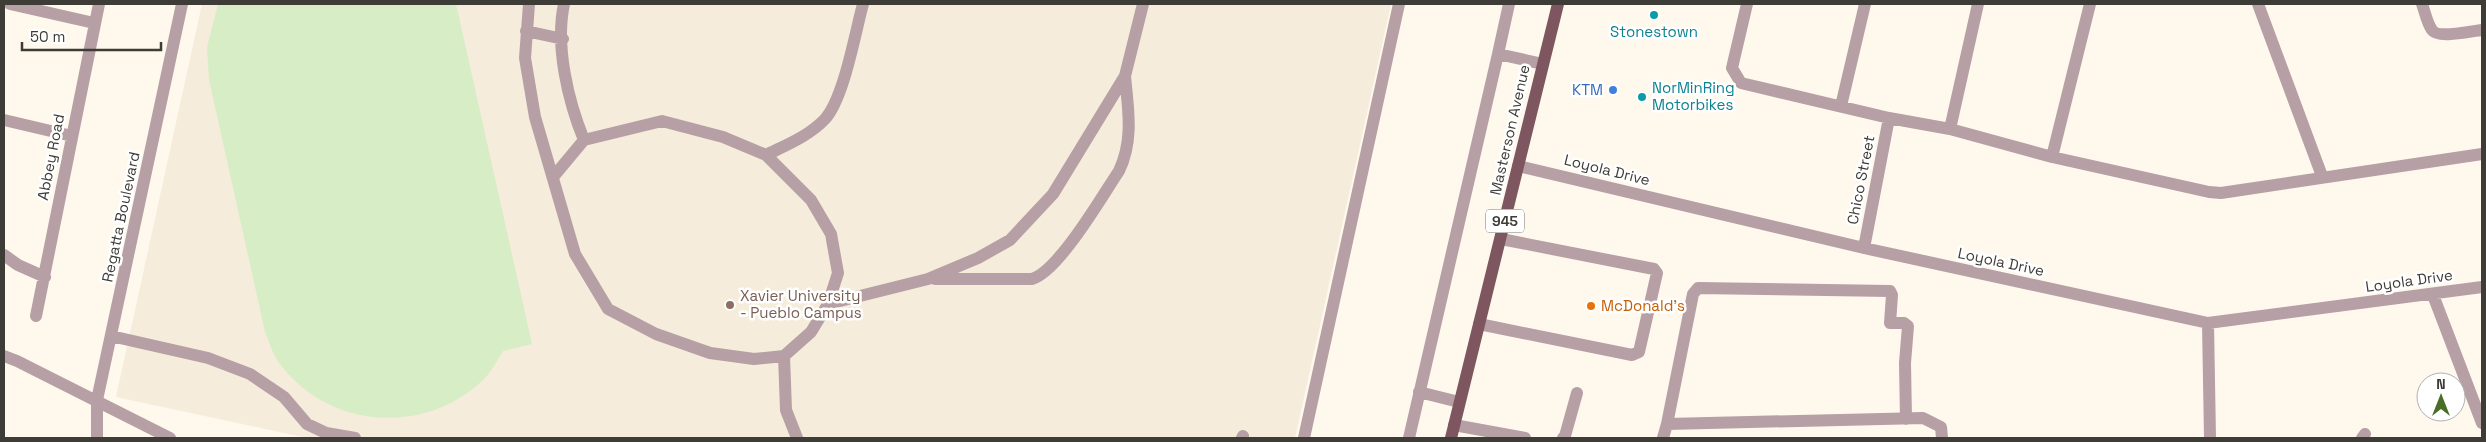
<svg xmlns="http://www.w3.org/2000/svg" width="2486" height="442" font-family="'Space Grotesk',sans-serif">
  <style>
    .built { fill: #f5ecdb }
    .pitch { fill: #d7edc5 }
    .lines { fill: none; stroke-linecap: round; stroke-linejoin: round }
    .minor { stroke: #b69fa5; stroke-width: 12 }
    .major { stroke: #7d5660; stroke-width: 12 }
    .culture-dot { fill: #0f9aa8; stroke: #fff; stroke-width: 2 }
    .shop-dot { fill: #3f7fe0; stroke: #fff; stroke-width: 2 }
    .education-dot { fill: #8d6e63; stroke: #fff; stroke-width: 2 }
    .food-dot { fill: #e8710a; stroke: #fff; stroke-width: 2 }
    .labels { text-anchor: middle; stroke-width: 5; stroke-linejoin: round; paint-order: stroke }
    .shield { fill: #fff; stroke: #787673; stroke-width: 1 }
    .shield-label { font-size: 14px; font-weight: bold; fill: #3e3c37 }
    .culture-label { font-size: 15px; fill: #0d838f; stroke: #fff }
    .shop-label { font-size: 15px; fill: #366cbe; stroke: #fff; text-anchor: end }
    .street-label { font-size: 15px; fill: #3e3c37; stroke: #fff }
    .education-label { font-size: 15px; fill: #785e54; stroke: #fff; text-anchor: start }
    .food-label { font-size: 15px; fill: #c56008; stroke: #fff; text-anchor: start }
  </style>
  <rect width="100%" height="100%" fill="#fef8ed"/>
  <path class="built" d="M 202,4 L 1391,4 L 1295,438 L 307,438 L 116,397 Z"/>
  <path class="pitch" d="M 218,4 L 456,4 L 532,344 L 503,351 C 497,361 490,374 481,382 C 420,437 325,428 277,360 C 272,352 269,341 265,332 L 209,80 L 207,47 Z"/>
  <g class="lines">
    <path class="minor" d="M 10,4 L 94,23
      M 529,4 L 525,58 L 535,117 L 575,254 L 608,309 L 656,334 L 710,353 L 754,359 L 784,356 L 811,332 L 828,304 L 838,273 L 831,234 L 811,200 L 766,155 L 723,137 L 662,121 L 584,140 L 554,176
      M 564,4 C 555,46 568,101 584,140
      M 1509,4 L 1498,54 L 1543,64
      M 1747,4 L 1732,68 L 1741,83 L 1889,118 L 1950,129 L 2052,157 L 2209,192 L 2221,193 L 2482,154
      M 2258,4 L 2322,176
      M 2422,4 C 2425,12 2427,23 2432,30 C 2438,39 2471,31 2482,30
      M 526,31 L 563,39
      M 1841,106 L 1865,4
      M 4,120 L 72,136
      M 1950,129 L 1978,4
      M 766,155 C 786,145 809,136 825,119 C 844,98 855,33 863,4
      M 2052,157 L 2090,4
      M 1518,166 L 1864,248 L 2208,323 L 2482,287
      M 1864,248 L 1889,118
      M 4,255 L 18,265 L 45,277
      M 935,279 L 1032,279 C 1059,271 1102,196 1119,171 C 1134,140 1128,108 1125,76
      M 2433,295 L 2482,423
      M 828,304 L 928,279 L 978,258 L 1010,240 L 1053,194 L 1125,76 L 1143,4
      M 36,316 L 99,4
      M 2208,323 L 2210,438
      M 1479,324 L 1632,355 L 1639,352 L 1657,273 L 1654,269 L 1501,239
      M 111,336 L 208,358 L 250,374 L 284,397 L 307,424 L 326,433 L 355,438
      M 4,356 L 17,361 L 170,438
      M 784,356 L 786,410 L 797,438
      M 1419,392 L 1459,402
      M 1667,424 L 1693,294 L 1698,288 L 1890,291 L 1892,295 L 1890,323 L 1904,323 L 1908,326 L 1905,363 L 1906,419
      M 1454,425 L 1525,438
      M 97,438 L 97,400 L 182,4
      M 1242,438 L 1243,436
      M 1304,438 L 1399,4
      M 1409,438 L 1498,54
      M 1563,438 L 1565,436 L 1577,393
      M 1663,438 L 1667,424 L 1923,418 L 1941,427 L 1942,438
      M 2362,438 L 2365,434"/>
    <path class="major" d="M 1451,438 L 1558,4"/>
  </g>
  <g class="culture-dot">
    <circle cx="1654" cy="15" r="5"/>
    <circle cx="1642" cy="97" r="5"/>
  </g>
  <circle class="shop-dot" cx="1613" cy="90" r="5"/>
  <circle class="education-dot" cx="730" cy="305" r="5"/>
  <circle class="food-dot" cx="1591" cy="306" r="5"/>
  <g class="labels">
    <rect class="shield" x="1486" y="209.5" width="38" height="23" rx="4"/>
    <g class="shield-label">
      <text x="1505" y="226">945</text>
    </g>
    <g class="culture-label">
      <text x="1654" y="37">Stonestown</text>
      <text x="1652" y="93" text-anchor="start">NorMinRing<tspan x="1652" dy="17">Motorbikes</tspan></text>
    </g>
    <g class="shop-label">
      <text x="1603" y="95">KTM</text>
    </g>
    <g class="street-label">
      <text transform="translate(1510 130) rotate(-77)" y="5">Masterson Avenue</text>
      <text transform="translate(51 157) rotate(-79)" y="5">Abbey Road</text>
      <text transform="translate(1607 170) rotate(14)" y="5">Loyola Drive</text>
      <text transform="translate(1861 180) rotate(-79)" y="5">Chico Street</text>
      <text transform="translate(121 217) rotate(-78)" y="5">Regatta Boulevard</text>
      <text transform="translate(2001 262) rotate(12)" y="5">Loyola Drive</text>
      <text transform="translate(2409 281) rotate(-8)" y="5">Loyola Drive</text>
    </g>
    <g class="education-label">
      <text x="740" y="301">Xavier University<tspan x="740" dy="17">- Pueblo Campus</tspan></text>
    </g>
    <g class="food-label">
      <text x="1601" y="311">McDonald's</text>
    </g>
  </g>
  <rect width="2486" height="442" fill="none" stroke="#3e3c37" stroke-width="10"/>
  <g transform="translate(2441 397)"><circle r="24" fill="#ffffff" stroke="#b2b1af"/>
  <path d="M0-4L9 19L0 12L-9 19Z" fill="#4b6e26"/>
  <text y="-8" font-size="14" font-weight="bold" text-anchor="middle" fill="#3e3c37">N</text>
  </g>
  <path d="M22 42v8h139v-8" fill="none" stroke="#3e3c37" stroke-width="2.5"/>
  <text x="30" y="42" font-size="15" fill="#3e3c37" stroke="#ffffff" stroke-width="4" paint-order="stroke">50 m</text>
</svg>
